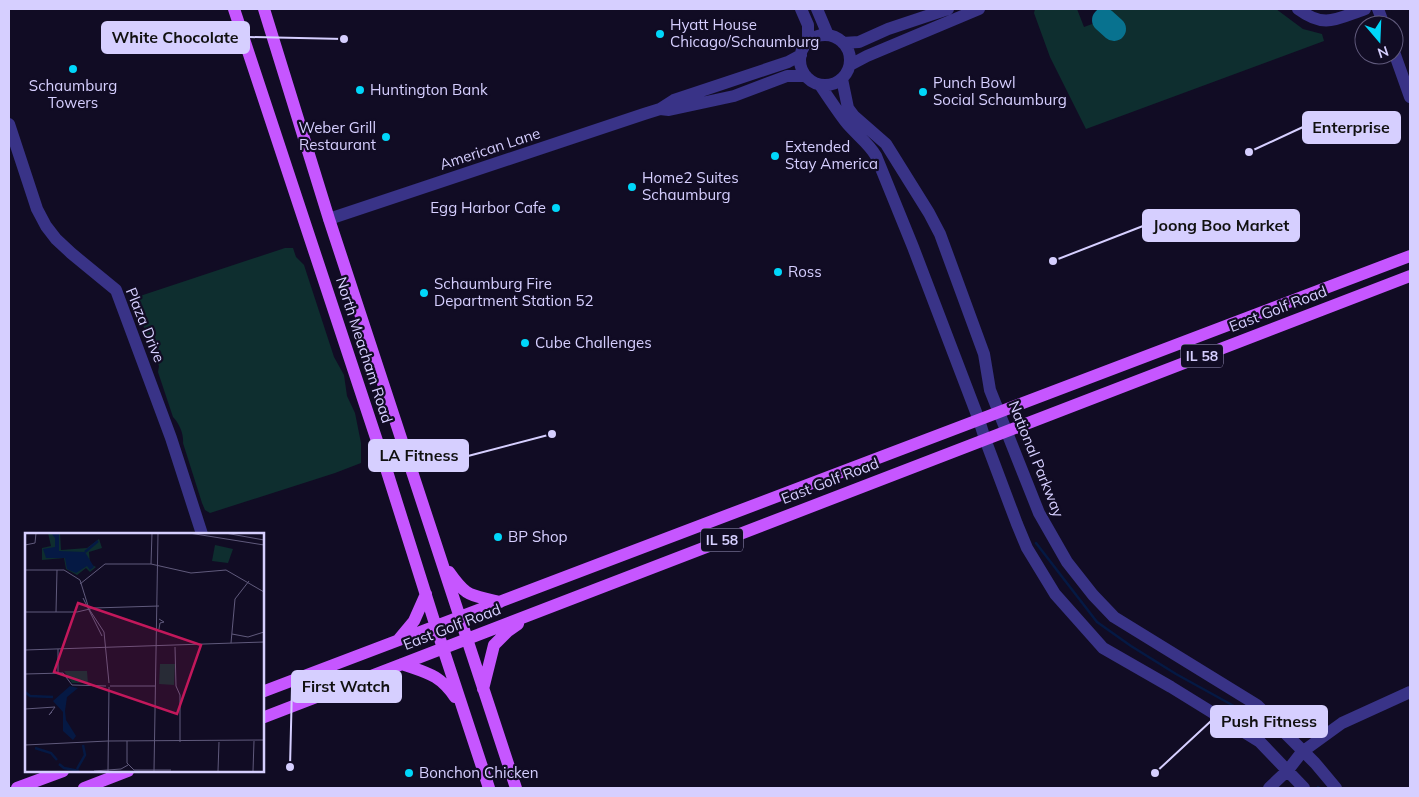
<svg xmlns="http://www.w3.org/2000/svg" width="1419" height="797" font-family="Mulish,sans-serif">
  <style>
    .green { fill: #0e2e2f }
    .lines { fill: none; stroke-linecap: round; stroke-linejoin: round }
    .stream { stroke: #051944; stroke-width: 2.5 }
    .taxiway { stroke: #08728f; stroke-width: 24 }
    .minor { stroke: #393387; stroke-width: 12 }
    .major { stroke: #c656ff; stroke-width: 12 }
    .poi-dot { fill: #00d7fa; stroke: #110c24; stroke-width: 2 }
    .labels { text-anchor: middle; stroke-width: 4.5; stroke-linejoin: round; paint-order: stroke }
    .shield { fill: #110c24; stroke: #9b94bd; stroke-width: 1 }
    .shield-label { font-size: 14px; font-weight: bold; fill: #d6cfff }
    .poi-label { font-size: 15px; fill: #d6cfff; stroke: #110c24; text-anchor: start }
    .street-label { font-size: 15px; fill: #d6cfff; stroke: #110c24 }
    .inset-river { fill: none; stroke: #051944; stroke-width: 2.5 }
    .inset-road { fill: none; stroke: #605a7c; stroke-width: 1 }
    .view { fill: #c2185b; fill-opacity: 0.15; stroke: #c2185b; stroke-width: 2.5 }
    .inset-edge { fill: none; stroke: #d6cfff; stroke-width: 2.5 }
    .leader { fill: none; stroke: #d6cfff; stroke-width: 2 }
    .callout-dot { fill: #d6cfff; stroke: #110c24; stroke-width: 2 }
    .callout { fill: #d6cfff; stroke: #d6cfff; stroke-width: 2 }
    .callout-label { font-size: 16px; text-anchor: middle; font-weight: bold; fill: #111 }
  </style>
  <rect width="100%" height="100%" fill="#110c24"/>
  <path class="green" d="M 1035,9 L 1077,9 L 1084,27 L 1103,20 L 1113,30 L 1110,31 L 1111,35 L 1120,32 L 1119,28 L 1115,29 L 1105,20 L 1109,18 L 1106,9 L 1276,9 L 1303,29 L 1322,34 L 1324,41 L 1086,129 L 1050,57 L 1034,13 Z
    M 285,248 L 293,248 L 296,257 L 304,265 L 334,357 L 344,375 L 347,396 L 355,413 L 361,443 L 361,463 L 335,473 L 210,513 L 205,510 L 202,503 L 183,443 C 184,434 179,423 173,417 L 158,372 L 159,366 L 134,302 L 137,297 Z"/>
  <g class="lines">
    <path class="stream" d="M 1036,543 L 1097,622 L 1131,646 L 1176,674 L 1252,716 L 1265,729
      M 1318,787 L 1319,788"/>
    <path class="taxiway" d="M 1104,20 L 1114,29"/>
    <path class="minor" d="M 801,9 L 808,25 L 808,42
      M 817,9 L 828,35
      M 1298,9 C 1325,29 1336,19 1365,9
      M 1378,9 L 1384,25
      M800 60a25 25 0 1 1 50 0a25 25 0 1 1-50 0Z
      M 843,43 L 859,42 L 888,29 L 948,9
      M 1394,52 L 1410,97
      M 850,65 L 867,56 L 979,9
      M 842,79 L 848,108 L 854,116 L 886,144 L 929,213 L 940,234 L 984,354 L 990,390 L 1006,430 L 1039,513 L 1067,562 L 1093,595 L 1114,617 L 1257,705 L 1315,763 L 1336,788
      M 820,85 C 828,97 836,109 845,121 C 855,134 868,142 876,156 L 913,247 L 979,420 L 985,439 L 1017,524 L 1027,548 L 1055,594 L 1103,648 L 1171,687 L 1260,742 L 1304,788
      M 660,109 L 669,110 L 734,96 L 787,76 L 806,76
      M 9,124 L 37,209 L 46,226 L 56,239 L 71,253 L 116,290 L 171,438 L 202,534
      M 329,219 L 644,114 L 660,109 L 674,100 L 788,62 L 801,55
      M 1269,788 L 1288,770 L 1302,752 L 1342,723 L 1410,692"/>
    <path class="major" d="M 234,9 L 384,462 L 436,627 L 489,788
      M 264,9 L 329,219 L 516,788
      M 449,572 C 468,599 470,594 500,602
      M 399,639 L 414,621 L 426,594
      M 402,664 C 427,673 439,674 455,697
      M 483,689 L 494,645 L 508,631 L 518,624
      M 262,692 C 646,548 1028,401 1410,256
      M 262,718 L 1410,276
      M 17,788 L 63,771
      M 84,788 L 128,771"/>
  </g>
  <g class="poi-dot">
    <circle cx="660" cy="34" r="5"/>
    <circle cx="73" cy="69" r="5"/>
    <circle cx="360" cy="90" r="5"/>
    <circle cx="923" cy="92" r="5"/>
    <circle cx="386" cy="137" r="5"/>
    <circle cx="775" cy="156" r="5"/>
    <circle cx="632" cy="187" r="5"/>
    <circle cx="556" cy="208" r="5"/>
    <circle cx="778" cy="272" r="5"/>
    <circle cx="424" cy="293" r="5"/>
    <circle cx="525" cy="343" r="5"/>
    <circle cx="498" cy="537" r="5"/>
    <circle cx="409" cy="773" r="5"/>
  </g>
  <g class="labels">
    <g class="shield">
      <rect x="1181" y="344.5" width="42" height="23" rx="4"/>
      <rect x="701" y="528.5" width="42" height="23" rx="4"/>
    </g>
    <g class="shield-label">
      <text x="1202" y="361">IL 58</text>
      <text x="722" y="545">IL 58</text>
    </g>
    <g class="poi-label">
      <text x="670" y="30">Hyatt House<tspan x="670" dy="17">Chicago/Schaumburg</tspan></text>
      <text x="933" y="88">Punch Bowl<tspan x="933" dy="17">Social Schaumburg</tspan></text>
      <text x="73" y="91" text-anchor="middle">Schaumburg<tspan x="73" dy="17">Towers</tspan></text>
      <text x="370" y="95">Huntington Bank</text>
      <text x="376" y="133" text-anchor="end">Weber Grill<tspan x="376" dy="17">Restaurant</tspan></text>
      <text x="785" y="152">Extended<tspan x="785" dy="17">Stay America</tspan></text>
      <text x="642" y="183">Home2 Suites<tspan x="642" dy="17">Schaumburg</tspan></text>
      <text x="546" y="213" text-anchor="end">Egg Harbor Cafe</text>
      <text x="788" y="277">Ross</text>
      <text x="434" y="289">Schaumburg Fire<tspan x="434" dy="17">Department Station 52</tspan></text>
      <text x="535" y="348">Cube Challenges</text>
      <text x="508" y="542">BP Shop</text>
      <text x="419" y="778">Bonchon Chicken</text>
    </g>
    <g class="street-label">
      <text transform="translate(490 149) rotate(-18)" y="5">American Lane</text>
      <text transform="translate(1278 309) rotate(-21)" y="5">East Golf Road</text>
      <text transform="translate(145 325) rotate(68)" y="5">Plaza Drive</text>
      <text transform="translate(364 350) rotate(72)" y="5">North Meacham Road</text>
      <text transform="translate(1036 459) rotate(68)" y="5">National Parkway</text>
      <text transform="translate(830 481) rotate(-21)" y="5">East Golf Road</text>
      <text transform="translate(452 627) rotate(-21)" y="5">East Golf Road</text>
    </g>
  </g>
  <g transform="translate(25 533)">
    <rect width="239" height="239" fill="#110c24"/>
    <path d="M 23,0 L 35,0 L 36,17 L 62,15 L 74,6 L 77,15 L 64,19 L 65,31 L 71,34 L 65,39 L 61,35 L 52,42 L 41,36 L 39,25 L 17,27 L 17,15 L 26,13 ZM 190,12 L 208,16 L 203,30 L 187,28 ZM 135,131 L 150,131 L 149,152 L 134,151 ZM 39,138 L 62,138 L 63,150 L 47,150 Z" fill="#0e2e2f"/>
    <path d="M 26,0 L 34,0 L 34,18 L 60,19 L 69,34 L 65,37 L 62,33 L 51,40 L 42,36 L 40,25 L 21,25 L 18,16 L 30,14 L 30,5 ZM 45,153 L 53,155 L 42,164 L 40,178 L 41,187 L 51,203 L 48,207 L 38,198 L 38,179 L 28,168 Z" fill="#051944"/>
    <path class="inset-river" d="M 60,19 L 73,8M 0,159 L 5,163 L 28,164M 10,215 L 26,220 L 32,227M 34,231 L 39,235 L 54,238M 52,236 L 60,222 L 58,212"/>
    <path class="inset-road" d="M 164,0 L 239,12M 200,0 L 239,7M 0,12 L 10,10 L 11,0M 126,31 L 127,0M 0,37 L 39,37 L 55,47 L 64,76 L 79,99 L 84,150M 55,51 L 80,31 L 126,31 L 166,40 L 201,37 L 239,59M 58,65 L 77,103M 0,79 L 52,79 L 69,75 L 134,73M 31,79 L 32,37M 134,86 L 139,89 L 135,90 L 134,96M 207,101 L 223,104 L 239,99M 206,110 L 210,66 L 224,48M 150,114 L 151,153 L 155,162 L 155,209M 33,116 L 33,140M 0,117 L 239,109M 0,141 L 38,140 L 47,152 L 81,153M 85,153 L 130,153M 0,176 L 30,174 L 24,182 L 27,179M 102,208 L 102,230 L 109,237 L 146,237M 0,212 L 83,208 L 239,207M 69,238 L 96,236 L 103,232M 83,238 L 84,154M 129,238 L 133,0M 193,238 L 194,209M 228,238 L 229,208"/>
    <path class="view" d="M 53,70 L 176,112 L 152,181 L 29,139 Z"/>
    <rect width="239" height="239" class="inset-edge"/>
  </g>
  <path class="leader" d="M344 39L249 37M1249 152L1303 127M1053 261L1143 226M552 434L468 456M290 767L292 687M1155 773L1211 721"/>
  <g class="callout-dot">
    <circle cx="344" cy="39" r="5"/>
    <circle cx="1249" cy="152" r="5"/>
    <circle cx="1053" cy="261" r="5"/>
    <circle cx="552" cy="434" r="5"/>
    <circle cx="290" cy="767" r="5"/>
    <circle cx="1155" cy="773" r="5"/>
  </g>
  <g class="callout">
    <rect x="102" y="22" width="147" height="31" rx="5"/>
    <rect x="1303" y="112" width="97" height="31" rx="5"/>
    <rect x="1143" y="210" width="156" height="31" rx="5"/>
    <rect x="369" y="440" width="99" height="31" rx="5"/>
    <rect x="292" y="671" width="109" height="31" rx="5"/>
    <rect x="1211" y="706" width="116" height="31" rx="5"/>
  </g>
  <g class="callout-label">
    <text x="175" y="43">White Chocolate</text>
    <text x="1351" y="133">Enterprise</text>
    <text x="1221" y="231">Joong Boo Market</text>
    <text x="419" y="461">LA Fitness</text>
    <text x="346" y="692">First Watch</text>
    <text x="1269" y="727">Push Fitness</text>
  </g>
  <rect width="1419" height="797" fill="none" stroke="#d6cfff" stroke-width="20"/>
  <g transform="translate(1379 40) rotate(161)"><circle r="24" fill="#110c24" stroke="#605a7c"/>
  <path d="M0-4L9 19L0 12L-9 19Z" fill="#00d7fa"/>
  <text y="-8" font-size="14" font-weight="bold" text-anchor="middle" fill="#d6cfff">N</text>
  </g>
</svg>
